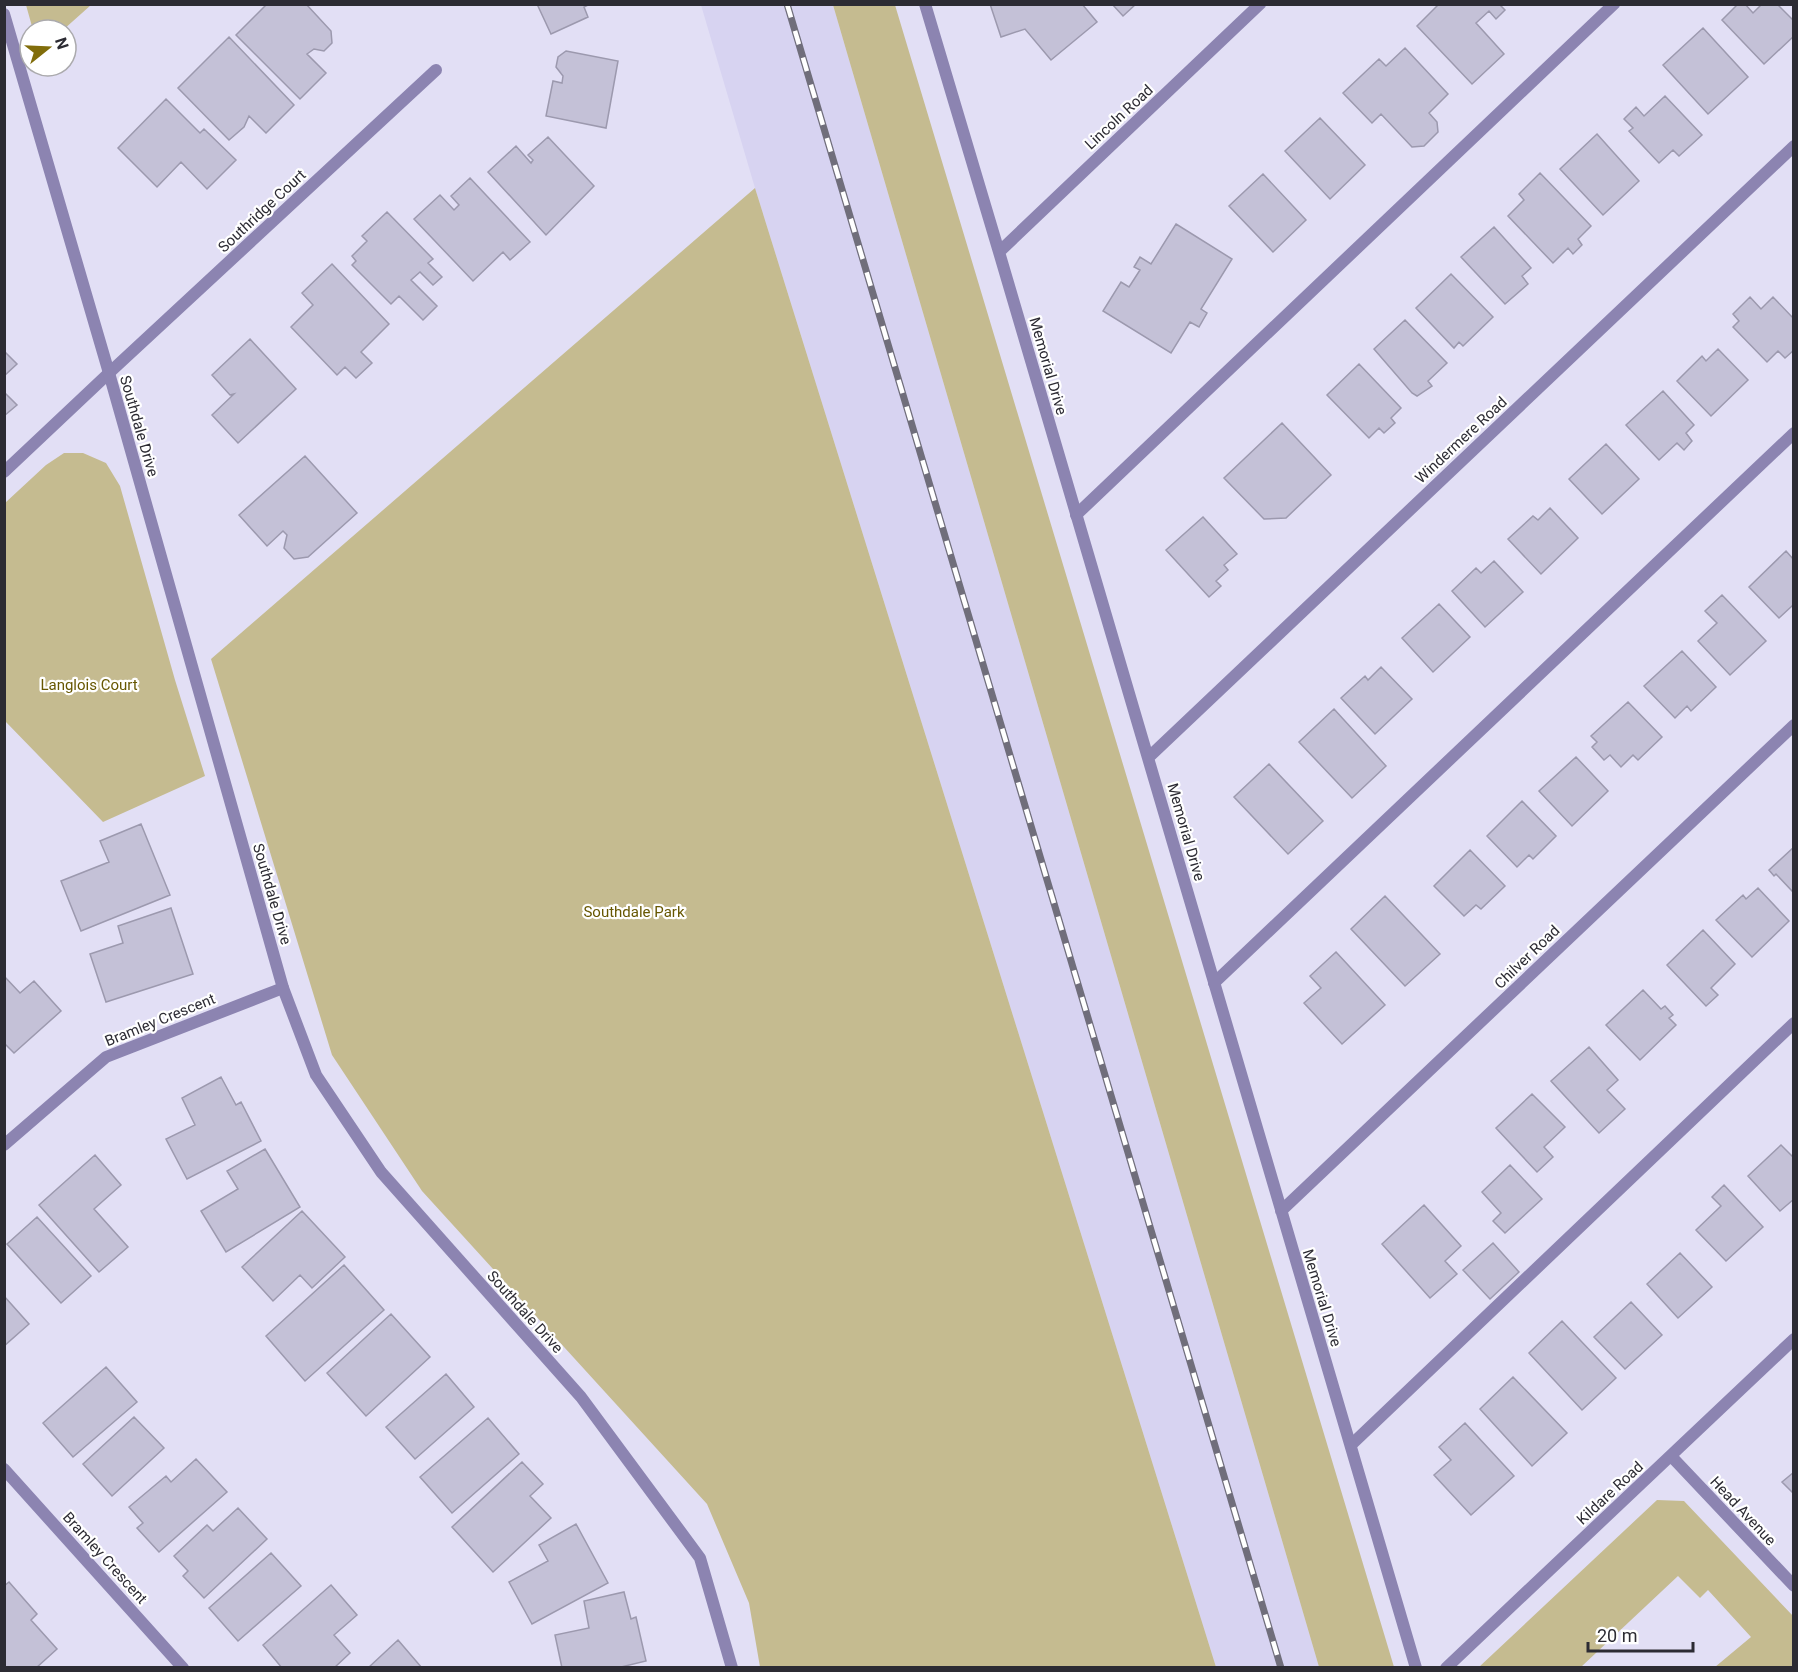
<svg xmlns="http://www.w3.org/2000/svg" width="1798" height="1672" font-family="Roboto,sans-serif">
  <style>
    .built { fill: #d7d3f1 }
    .green { fill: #c5bb90 }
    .building { fill: #c4c1d7; stroke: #9c99ae; stroke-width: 1.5 }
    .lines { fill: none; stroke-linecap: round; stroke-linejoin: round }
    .service { stroke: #8c84b1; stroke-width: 12 }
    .minor { stroke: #8c84b1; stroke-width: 12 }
    .tertiary { stroke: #8c84b1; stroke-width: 12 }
    .rail-casing { stroke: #706e7b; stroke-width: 7 }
    .rail { stroke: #fff; stroke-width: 4.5; stroke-dasharray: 14; stroke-linecap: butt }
    .labels { text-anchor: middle; stroke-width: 4.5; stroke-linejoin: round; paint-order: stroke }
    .street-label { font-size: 15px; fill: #2c2b33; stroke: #fff }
    .park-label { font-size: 15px; fill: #675702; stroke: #fff }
  </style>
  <rect width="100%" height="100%" fill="#e2dff5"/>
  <path class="built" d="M 701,5 L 833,5 L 1319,1667 L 1216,1667 L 755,188 Z"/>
  <path class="green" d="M 26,5 L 26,4 L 91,5 L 63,30 L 33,30 Z
    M 833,5 L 895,5 L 1394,1667 L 1319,1667 Z
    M 755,188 L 1216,1667 L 760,1667 L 749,1603 L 707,1504 L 422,1191 L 332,1055 L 211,659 Z
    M 64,453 L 83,453 L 106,463 L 120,486 L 175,680 L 205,776 L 103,822 L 5,721 L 5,503 L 46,465 Z
    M 1657,1500 L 1684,1501 L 1793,1616 L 1793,1667 L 1715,1667 L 1751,1637 L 1708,1590 L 1700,1598 L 1678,1576 L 1581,1667 L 1479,1667 Z"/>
  <path class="building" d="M 267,4 L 306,4 L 331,31 L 332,43 L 324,51 L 314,49 L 307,54 L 326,73 L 300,99 L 236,35 Z
    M 537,4 L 590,4 L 584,7 L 588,17 L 551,34 Z
    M 990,4 L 1082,4 L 1097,22 L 1051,60 L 1025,29 L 1001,37 Z
    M 1112,4 L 1136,4 L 1123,16 Z
    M 1439,4 L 1499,4 L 1505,10 L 1496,19 L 1489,11 L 1476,23 L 1504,54 L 1472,84 L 1417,26 Z
    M 1738,4 L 1745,4 L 1753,13 L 1762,4 L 1777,4 L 1794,21 L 1794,36 L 1764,64 L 1722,20 Z
    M 1703,28 L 1748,77 L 1708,114 L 1663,65 Z
    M 229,37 L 294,105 L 266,133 L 249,116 L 244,127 L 229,140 L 178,88 Z
    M 1405,48 L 1448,94 L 1429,113 L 1437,122 L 1438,132 L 1424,146 L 1412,147 L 1381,114 L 1372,123 L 1343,93 L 1379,59 L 1386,66 Z
    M 566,51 L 618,61 L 606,128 L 546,116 L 553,81 L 562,83 L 563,76 L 556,67 L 558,57 Z
    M 1665,96 L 1702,135 L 1679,156 L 1673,150 L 1659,163 L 1629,131 L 1633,128 L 1624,119 L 1636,107 L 1644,116 Z
    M 166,99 L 200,133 L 204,129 L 236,160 L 207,189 L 181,162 L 157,187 L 118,148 Z
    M 1320,118 L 1365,165 L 1330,199 L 1285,151 Z
    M 1597,134 L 1639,181 L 1603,215 L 1560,169 Z
    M 548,137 L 594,186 L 546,235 L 488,172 L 516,146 L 531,163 L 533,160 L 528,155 Z
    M 1540,173 L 1591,226 L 1578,239 L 1582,245 L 1573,254 L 1568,248 L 1553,263 L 1508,216 L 1524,200 L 1519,194 Z
    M 1263,174 L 1306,220 L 1273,252 L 1229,206 Z
    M 470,178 L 530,242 L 510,260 L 503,252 L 473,281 L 414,219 L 440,195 L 454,210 L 459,205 L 451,196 Z
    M 387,212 L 433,259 L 428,263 L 442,277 L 433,285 L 420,272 L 411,280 L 437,306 L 423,320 L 399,296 L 391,304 L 352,265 L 356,261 L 352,256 L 367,241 L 362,236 Z
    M 1176,224 L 1232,259 L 1201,309 L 1207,313 L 1199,327 L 1190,322 L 1171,353 L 1103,311 L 1121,282 L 1129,287 L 1131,284 L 1140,270 L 1134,267 L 1140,257 L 1151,264 Z
    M 1494,227 L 1531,268 L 1522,276 L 1528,284 L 1505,304 L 1461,257 Z
    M 332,264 L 389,324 L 361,352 L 372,363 L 356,378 L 345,367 L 337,375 L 291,327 L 313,305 L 302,293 Z
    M 1451,274 L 1493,317 L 1463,346 L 1459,342 L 1454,348 L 1416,308 Z
    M 1750,297 L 1761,309 L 1773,297 L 1794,319 L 1794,350 L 1785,358 L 1778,351 L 1767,362 L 1733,327 L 1739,321 L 1733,314 Z
    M 1405,320 L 1447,363 L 1428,381 L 1432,386 L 1417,396 L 1412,393 L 1374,349 Z
    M 250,339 L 296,389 L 238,443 L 212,415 L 234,394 L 230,395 L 212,375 Z
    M 1718,349 L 1748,380 L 1711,416 L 1677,381 L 1702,356 L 1706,361 Z
    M 4,351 L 17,364 L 4,376 Z
    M 1359,364 L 1401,408 L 1391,418 L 1395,423 L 1384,433 L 1379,428 L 1369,438 L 1327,395 Z
    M 1663,391 L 1694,425 L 1686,433 L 1692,441 L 1684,450 L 1677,443 L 1659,460 L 1626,425 Z
    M 4,392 L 17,405 L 4,416 Z
    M 1282,423 L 1331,475 L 1286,518 L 1264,519 L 1224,478 Z
    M 1606,444 L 1639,479 L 1602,514 L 1569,479 Z
    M 305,456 L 357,513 L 308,557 L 294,559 L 284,548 L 287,535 L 283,531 L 267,546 L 239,515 Z
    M 1550,508 L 1578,538 L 1541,574 L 1508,539 L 1533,516 L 1538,520 Z
    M 1203,517 L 1237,554 L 1224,565 L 1228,570 L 1216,581 L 1221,586 L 1209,597 L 1166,550 Z
    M 1786,551 L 1794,560 L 1794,608 L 1792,606 L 1779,618 L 1749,587 Z
    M 1494,561 L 1523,592 L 1485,627 L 1452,591 L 1476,568 L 1481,573 Z
    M 1722,595 L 1766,641 L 1730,675 L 1698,641 L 1717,623 L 1705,611 Z
    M 1439,604 L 1470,637 L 1433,672 L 1402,638 Z
    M 1682,651 L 1716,687 L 1691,711 L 1687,706 L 1675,718 L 1644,686 Z
    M 1381,667 L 1412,699 L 1375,734 L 1341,698 L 1365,676 L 1368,680 Z
    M 1628,702 L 1662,737 L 1638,760 L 1633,755 L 1621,767 L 1610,755 L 1604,760 L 1592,747 L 1597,742 L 1591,736 Z
    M 1334,709 L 1386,766 L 1352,798 L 1299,742 Z
    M 1576,757 L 1608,791 L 1572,826 L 1539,791 Z
    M 1269,764 L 1323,821 L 1288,854 L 1234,797 Z
    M 1522,801 L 1556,836 L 1533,859 L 1529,855 L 1517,867 L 1487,836 Z
    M 141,824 L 170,895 L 81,931 L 61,881 L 109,862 L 100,841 Z
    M 1794,847 L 1794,893 L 1776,874 L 1774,876 L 1769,870 Z
    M 1470,850 L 1505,886 L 1481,909 L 1476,905 L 1464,916 L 1434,886 Z
    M 1758,888 L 1789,921 L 1752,957 L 1716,920 L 1743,895 L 1746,899 Z
    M 1385,896 L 1440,954 L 1405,986 L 1351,929 Z
    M 171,908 L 193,974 L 106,1002 L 90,954 L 123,943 L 118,926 Z
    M 1703,930 L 1735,964 L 1711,988 L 1718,995 L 1706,1006 L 1667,965 Z
    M 1336,952 L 1385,1005 L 1342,1044 L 1304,1003 L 1321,988 L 1310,976 Z
    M 4,976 L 20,993 L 34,981 L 61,1011 L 14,1053 L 4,1043 Z
    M 1643,990 L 1661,1009 L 1665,1006 L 1673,1015 L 1669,1018 L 1676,1025 L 1640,1060 L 1606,1025 Z
    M 1589,1047 L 1618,1080 L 1607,1090 L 1625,1109 L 1599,1133 L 1551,1081 Z
    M 221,1077 L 236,1105 L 241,1102 L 261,1141 L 187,1179 L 166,1139 L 195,1125 L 182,1098 Z
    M 1532,1094 L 1565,1127 L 1544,1147 L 1553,1157 L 1537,1172 L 1496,1128 Z
    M 1781,1145 L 1794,1158 L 1794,1199 L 1780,1211 L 1748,1176 Z
    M 265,1149 L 300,1207 L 226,1252 L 201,1211 L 238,1189 L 227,1171 Z
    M 95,1155 L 121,1185 L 94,1209 L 128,1247 L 99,1272 L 39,1205 Z
    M 1510,1165 L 1542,1199 L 1505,1233 L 1493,1221 L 1501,1213 L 1482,1192 Z
    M 1724,1185 L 1763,1227 L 1726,1261 L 1696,1230 L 1721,1206 L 1712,1197 Z
    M 1424,1205 L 1461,1246 L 1445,1261 L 1457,1274 L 1430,1298 L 1382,1244 Z
    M 302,1211 L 345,1257 L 312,1288 L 300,1275 L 273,1301 L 242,1267 Z
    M 37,1217 L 91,1276 L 61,1303 L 7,1244 Z
    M 1493,1243 L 1519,1272 L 1490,1299 L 1463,1270 Z
    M 1680,1253 L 1712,1287 L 1678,1318 L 1647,1284 Z
    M 344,1265 L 384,1310 L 305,1381 L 266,1336 Z
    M 4,1296 L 29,1324 L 4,1346 Z
    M 1631,1302 L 1662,1335 L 1625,1369 L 1594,1337 Z
    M 391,1314 L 430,1357 L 366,1416 L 327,1373 Z
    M 1562,1321 L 1616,1378 L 1582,1410 L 1529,1353 Z
    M 106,1367 L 137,1402 L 73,1457 L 43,1423 Z
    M 446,1374 L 474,1407 L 415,1459 L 386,1427 Z
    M 1513,1377 L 1567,1433 L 1532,1466 L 1480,1409 Z
    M 134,1417 L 164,1448 L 112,1496 L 83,1464 Z
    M 488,1418 L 519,1454 L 452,1513 L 420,1477 Z
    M 1465,1423 L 1514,1476 L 1471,1515 L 1434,1475 L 1451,1460 L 1439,1447 Z
    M 196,1459 L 227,1492 L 159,1552 L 137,1528 L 143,1523 L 129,1507 L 166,1476 L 171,1482 Z
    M 522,1462 L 543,1484 L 530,1496 L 551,1518 L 493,1572 L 452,1527 Z
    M 1794,1472 L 1794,1494 L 1782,1482 Z
    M 238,1508 L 267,1539 L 204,1598 L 183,1576 L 188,1571 L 174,1556 L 207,1525 L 213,1531 Z
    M 576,1524 L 608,1583 L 532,1624 L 509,1582 L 548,1561 L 539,1545 Z
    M 271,1553 L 301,1586 L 238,1641 L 209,1608 Z
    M 9,1582 L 37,1614 L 31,1620 L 57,1649 L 36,1668 L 4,1668 L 4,1586 Z
    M 331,1585 L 357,1615 L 334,1635 L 350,1653 L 334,1668 L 282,1668 L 263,1645 Z
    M 624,1592 L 631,1619 L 636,1617 L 646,1661 L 617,1668 L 562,1668 L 555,1635 L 589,1628 L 584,1601 Z
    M 398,1640 L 422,1668 L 368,1668 Z"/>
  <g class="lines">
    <path class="service" d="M 1076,515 L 1614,4
      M 1214,983 L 1794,433
      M 1351,1445 L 1794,1023"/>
    <path class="minor" d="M 925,4 L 999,252 L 1416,1668
      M 999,252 L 1260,4
      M 4,472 L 109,373 L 436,70
      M 1149,757 L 1794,146
      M 4,1145 L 106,1057 L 283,988
      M 1281,1211 L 1794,725
      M 1671,1456 L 1794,1586
      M 4,1469 L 183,1668
      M 1446,1668 L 1794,1339"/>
    <path class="tertiary" d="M 4,14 L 109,373 L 283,988 L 316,1075 L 381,1172 L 581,1397 L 700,1558 L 732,1668"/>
    <g class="rail-casing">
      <path id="rail" d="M 787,4 L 1281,1668"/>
    </g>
    <use href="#rail" class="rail"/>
  </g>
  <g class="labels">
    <g class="street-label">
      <text transform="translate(1119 117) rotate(-43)" y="5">Lincoln Road</text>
      <text transform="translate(262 211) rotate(-43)" y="5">Southridge Court</text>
      <text transform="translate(1048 366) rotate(74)" y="5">Memorial Drive</text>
      <text transform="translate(139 426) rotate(74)" y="5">Southdale Drive</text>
      <text transform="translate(1461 440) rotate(-43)" y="5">Windermere Road</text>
      <text transform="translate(1186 832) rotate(74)" y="5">Memorial Drive</text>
      <text transform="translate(272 894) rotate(74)" y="5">Southdale Drive</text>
      <text transform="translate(1527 957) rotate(-44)" y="5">Chilver Road</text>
      <text transform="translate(160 1020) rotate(-22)" y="5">Bramley Crescent</text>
      <text transform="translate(1322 1298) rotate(73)" y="5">Memorial Drive</text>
      <text transform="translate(525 1312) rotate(48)" y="5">Southdale Drive</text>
      <text transform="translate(1610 1493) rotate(-43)" y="5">Kildare Road</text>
      <text transform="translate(1743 1511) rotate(47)" y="5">Head Avenue</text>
      <text transform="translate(105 1558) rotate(48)" y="5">Bramley Crescent</text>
    </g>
    <g class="park-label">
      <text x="89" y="690">Langlois Court</text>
      <text x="634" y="917">Southdale Park</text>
    </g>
  </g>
  <rect width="1798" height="1672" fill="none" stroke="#2c2b33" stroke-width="12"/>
  <g transform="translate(48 48) rotate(72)"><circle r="28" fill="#ffffff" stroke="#abaaad" stroke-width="1.5"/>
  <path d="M0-4.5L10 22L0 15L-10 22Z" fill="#816d0a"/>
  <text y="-9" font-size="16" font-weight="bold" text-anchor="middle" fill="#2c2b33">N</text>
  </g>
  <path d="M1588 1642v9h105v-9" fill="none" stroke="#2c2b33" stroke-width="3"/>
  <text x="1597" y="1642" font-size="18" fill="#2c2b33" stroke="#ffffff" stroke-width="4.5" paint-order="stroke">20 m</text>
</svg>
